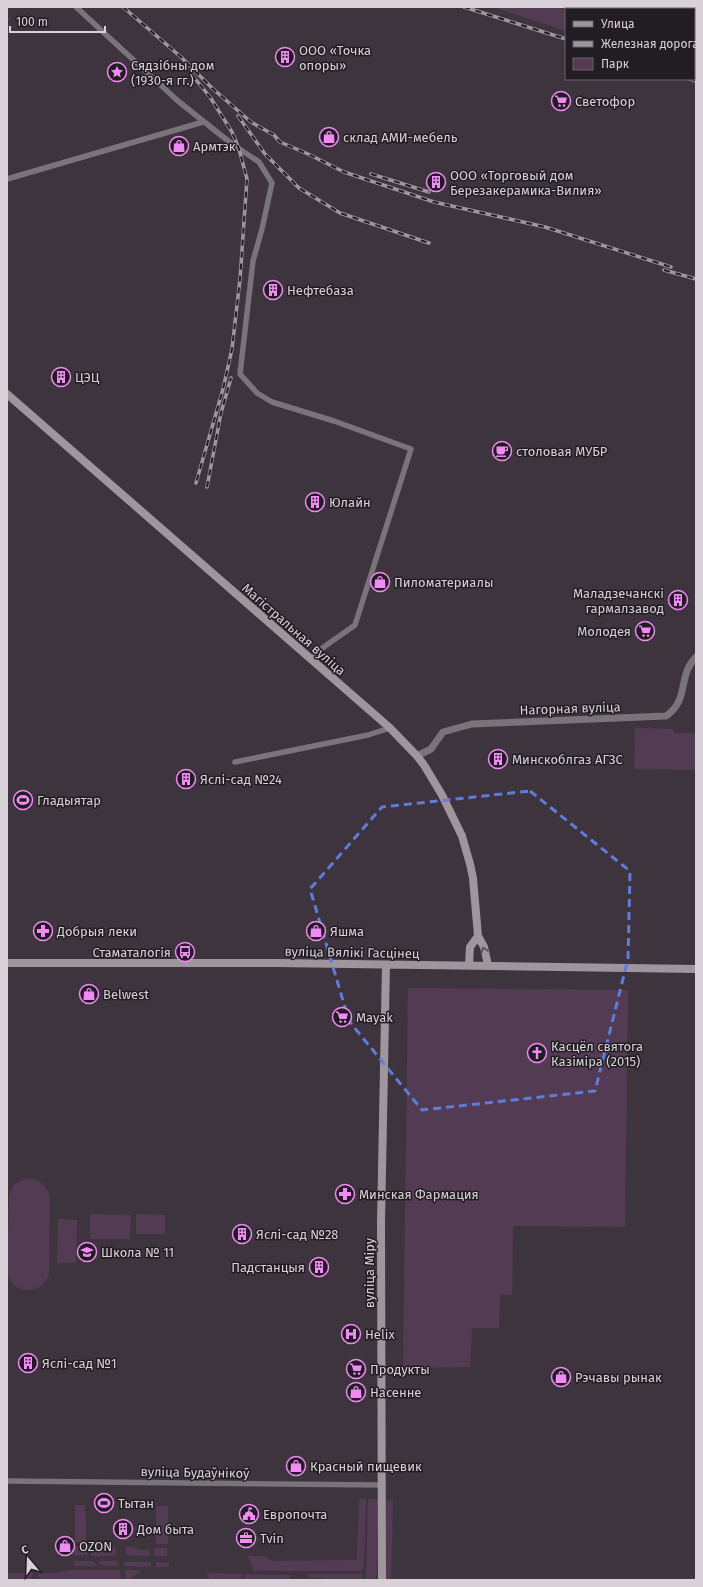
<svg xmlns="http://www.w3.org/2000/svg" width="703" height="1587" font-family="'Fira Sans',sans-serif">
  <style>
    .green { fill: #533c53 }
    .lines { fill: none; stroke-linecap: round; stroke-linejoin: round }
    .minor { stroke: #797479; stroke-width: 5.5 }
    .tertiary { stroke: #797479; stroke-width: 7 }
    .secondary { stroke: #9e959d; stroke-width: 8 }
    .rail-casing { stroke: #9e969e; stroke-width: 3.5 }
    .rail { stroke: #221d22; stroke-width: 2; stroke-dasharray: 6; stroke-linecap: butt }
    .oneway { stroke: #544d53 }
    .marked { fill: none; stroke: #5e7cd8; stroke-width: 3; stroke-dasharray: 8 5; stroke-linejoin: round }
    .labels { text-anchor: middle; stroke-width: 3; stroke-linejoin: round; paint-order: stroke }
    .poi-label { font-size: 13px; fill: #d8d2d8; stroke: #221d22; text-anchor: start }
    .street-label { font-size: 13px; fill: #d8d2d8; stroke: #221d22 }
  </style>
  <rect width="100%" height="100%" fill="#3e343e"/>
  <path class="green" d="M 494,7 L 656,7 L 659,9 L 566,9 L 566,31 Z
    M 694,30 L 696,31 L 696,73 L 694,72 Z
    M 695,724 L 696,770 L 634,769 L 635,728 L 673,729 L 674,733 L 695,733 Z
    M 408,988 L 628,990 L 625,1227 L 513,1226 L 512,1295 L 500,1295 L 499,1328 L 472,1328 L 470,1367 L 403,1368 Z
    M 25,1179 C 39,1178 49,1186 50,1200 L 49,1274 C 42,1297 9,1295 7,1270 L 9,1196 L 14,1185 Z
    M 90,1214 L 131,1215 L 130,1239 L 90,1239 Z
    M 136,1214 L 165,1215 L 165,1234 L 136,1234 Z
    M 58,1219 L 77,1220 L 76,1263 L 57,1263 Z
    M 359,1499 L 366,1499 L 364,1566 L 362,1571 L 254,1571 L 248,1556 L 265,1556 L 272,1561 L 357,1560 Z
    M 368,1499 L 378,1499 L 377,1571 L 376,1578 L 373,1580 L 366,1580 Z
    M 393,1500 L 391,1580 L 386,1580 L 386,1501 Z
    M 75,1505 L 85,1505 L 85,1513 L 86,1514 L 86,1542 L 75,1542 Z
    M 156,1506 L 168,1506 L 168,1544 L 156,1544 Z
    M 74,1547 L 87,1547 L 87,1555 L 74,1555 Z
    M 106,1547 L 115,1547 L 116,1556 L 91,1556 L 91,1550 L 101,1550 Z
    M 126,1547 L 134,1547 L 139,1550 L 150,1550 L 150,1556 L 126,1555 Z
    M 154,1548 L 167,1548 L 167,1556 L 154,1556 Z
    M 74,1561 L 92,1561 L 98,1566 L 74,1566 Z
    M 97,1561 L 117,1561 L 117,1566 L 104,1566 Z
    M 124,1562 L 151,1562 L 151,1567 L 124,1566 Z
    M 156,1562 L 169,1563 L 169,1567 L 156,1567 Z
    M 68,1570 L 120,1570 L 121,1580 L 41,1580 L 38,1576 L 38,1573 L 59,1573 Z
    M 125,1570 L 141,1570 L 130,1580 L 126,1580 Z
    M 7,1573 L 33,1573 L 31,1580 L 7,1580 Z
    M 206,1573 L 242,1574 L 241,1580 L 210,1580 Z
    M 245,1574 L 290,1575 L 290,1579 L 286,1580 L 244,1580 Z
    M 308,1574 L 362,1574 L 362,1580 L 329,1580 L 322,1578 L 307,1578 Z"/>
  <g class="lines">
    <path class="minor" d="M 76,7 L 178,101 L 232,144 L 259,162 L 272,183 L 262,229 L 253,261 L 240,374 L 257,393 L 272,402 L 334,421 L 411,449 L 355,625 L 321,649 L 311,660
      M 664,7 L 667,9
      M 694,25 L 696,25
      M 7,179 L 203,122
      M 235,762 L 368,735 L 390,728
      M 7,1481 L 382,1485"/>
    <path class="tertiary" d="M 417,756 L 431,749 L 443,732 L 472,724 L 666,716 C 690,700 677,676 696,657"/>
    <path class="secondary" d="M 7,394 L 390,728 L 417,756 L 424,765 L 442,795 L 462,836 L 470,864 L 473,878 L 478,936 L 484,947 L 488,965
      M 7,963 L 277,963 L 696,969
      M 469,965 L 470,947 L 478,936
      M 382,1580 L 381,1222 L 386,965"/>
    <g class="rail-casing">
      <path id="rail" d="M 123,7 L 181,57 L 212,88 L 251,122 L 274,135 L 280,142 L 308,154 L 344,172 L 434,202 L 545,227 L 671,267
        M 464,7 L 566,39
        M 192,75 L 210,97 L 232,132 L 239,149 L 247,179 L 240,279 L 232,349 L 223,389 L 196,483
        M 690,79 L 696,81
        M 238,116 L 265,154 L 299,188 L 340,213 L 429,243
        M 371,174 L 429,192
        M 664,270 L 696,279
        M 207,487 L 221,413 L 231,378"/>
    </g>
    <use href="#rail" class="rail"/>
  </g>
  <defs><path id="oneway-chevron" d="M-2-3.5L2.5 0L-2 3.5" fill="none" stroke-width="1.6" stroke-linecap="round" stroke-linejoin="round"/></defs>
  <use class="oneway" href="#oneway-chevron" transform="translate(484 950) rotate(-108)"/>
  <path class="marked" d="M 530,791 L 630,871 L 628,959 L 595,1091 L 422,1110 L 349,1021 L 310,889 L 382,807 Z"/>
  <defs>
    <g id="building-ring" transform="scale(1)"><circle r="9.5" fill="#221d22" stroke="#f18af4" stroke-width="1.5"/><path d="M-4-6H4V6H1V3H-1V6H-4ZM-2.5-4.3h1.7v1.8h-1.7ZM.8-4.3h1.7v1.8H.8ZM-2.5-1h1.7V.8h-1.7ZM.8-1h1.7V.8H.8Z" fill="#f18af4"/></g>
    <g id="sight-ring" transform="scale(1)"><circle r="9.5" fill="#221d22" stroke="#f18af4" stroke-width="1.5"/><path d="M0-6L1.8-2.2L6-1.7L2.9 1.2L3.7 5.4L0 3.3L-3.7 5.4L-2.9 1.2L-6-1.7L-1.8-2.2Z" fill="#f18af4"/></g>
    <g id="supermarket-ring" transform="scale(1)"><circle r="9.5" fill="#221d22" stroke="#f18af4" stroke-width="1.5"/><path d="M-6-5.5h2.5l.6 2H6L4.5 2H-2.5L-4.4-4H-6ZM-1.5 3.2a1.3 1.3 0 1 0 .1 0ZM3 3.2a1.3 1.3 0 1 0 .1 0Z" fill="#f18af4"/></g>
    <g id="shop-ring" transform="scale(1)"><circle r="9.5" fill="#221d22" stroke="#f18af4" stroke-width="1.5"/><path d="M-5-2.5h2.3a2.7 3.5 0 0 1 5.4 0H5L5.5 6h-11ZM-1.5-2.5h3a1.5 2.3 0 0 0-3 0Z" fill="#f18af4"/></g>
    <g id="cafe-ring" transform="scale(1)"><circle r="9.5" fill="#221d22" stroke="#f18af4" stroke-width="1.5"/><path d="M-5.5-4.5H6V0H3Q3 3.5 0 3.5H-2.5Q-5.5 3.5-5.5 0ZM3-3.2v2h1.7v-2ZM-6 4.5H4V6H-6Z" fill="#f18af4"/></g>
    <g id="stadium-ring" transform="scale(1)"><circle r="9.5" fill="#221d22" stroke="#f18af4" stroke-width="1.5"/><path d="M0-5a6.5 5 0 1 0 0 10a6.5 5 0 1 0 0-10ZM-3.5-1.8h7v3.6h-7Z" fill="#f18af4"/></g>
    <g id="pharmacy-ring" transform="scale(1)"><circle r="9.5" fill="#221d22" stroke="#f18af4" stroke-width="1.5"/><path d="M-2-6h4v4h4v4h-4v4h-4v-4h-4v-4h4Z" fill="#f18af4"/></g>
    <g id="bus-ring" transform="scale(1)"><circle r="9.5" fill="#221d22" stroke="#f18af4" stroke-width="1.5"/><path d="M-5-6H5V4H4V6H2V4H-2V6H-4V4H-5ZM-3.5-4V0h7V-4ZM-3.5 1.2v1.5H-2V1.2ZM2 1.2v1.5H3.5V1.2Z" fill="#f18af4"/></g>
    <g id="church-ring" transform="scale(1)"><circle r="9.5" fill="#221d22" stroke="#f18af4" stroke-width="1.5"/><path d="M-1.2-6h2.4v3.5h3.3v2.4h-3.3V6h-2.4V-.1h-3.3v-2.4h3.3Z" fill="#f18af4"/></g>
    <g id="school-ring" transform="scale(1)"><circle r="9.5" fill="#221d22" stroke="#f18af4" stroke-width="1.5"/><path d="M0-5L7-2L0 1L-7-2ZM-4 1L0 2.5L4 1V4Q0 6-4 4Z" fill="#f18af4"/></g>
    <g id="hospital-ring" transform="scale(1)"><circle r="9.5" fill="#221d22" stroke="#f18af4" stroke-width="1.5"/><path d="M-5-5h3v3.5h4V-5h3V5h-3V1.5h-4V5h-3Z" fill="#f18af4"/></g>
    <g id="civic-ring" transform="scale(1)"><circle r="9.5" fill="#221d22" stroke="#f18af4" stroke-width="1.5"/><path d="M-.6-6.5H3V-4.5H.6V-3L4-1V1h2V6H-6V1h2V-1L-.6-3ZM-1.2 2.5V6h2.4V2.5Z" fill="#f18af4"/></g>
    <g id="office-ring" transform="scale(1)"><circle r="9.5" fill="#221d22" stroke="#f18af4" stroke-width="1.5"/><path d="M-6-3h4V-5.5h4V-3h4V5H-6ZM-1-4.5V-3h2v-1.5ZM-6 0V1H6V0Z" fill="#f18af4"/></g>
  </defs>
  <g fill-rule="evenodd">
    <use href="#building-ring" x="285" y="57"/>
    <use href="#sight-ring" x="117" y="72"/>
    <use href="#supermarket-ring" x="561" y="101"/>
    <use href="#shop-ring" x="329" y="137"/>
    <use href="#shop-ring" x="179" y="146"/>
    <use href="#building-ring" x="436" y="182"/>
    <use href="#building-ring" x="273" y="290"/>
    <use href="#building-ring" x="61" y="377"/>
    <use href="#cafe-ring" x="502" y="451"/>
    <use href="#building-ring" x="315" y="502"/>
    <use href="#shop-ring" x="380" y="582"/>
    <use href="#building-ring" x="678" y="600"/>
    <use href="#supermarket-ring" x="645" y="631"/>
    <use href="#building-ring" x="498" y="759"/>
    <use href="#building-ring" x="186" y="779"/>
    <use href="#stadium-ring" x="23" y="800"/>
    <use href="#pharmacy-ring" x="43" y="931"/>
    <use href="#shop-ring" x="316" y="931"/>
    <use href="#bus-ring" x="185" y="952"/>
    <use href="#shop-ring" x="89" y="994"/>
    <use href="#supermarket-ring" x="342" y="1017"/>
    <use href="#church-ring" x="537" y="1053"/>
    <use href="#pharmacy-ring" x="345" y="1194"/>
    <use href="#building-ring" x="242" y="1234"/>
    <use href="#school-ring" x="87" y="1252"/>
    <use href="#building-ring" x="319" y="1267"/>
    <use href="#hospital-ring" x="351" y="1334"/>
    <use href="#building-ring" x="28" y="1363"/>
    <use href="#supermarket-ring" x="356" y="1369"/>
    <use href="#shop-ring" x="561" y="1377"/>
    <use href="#shop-ring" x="356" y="1392"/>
    <use href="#shop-ring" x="296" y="1466"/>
    <use href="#stadium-ring" x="104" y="1503"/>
    <use href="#civic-ring" x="249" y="1514"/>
    <use href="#building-ring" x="123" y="1529"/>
    <use href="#office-ring" x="246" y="1538"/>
    <use href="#shop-ring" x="65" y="1546"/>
  </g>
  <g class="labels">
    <g class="poi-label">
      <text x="299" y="55">ООО «Точка<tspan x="299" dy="15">опоры»</tspan></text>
      <text x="131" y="70">Сядзібны дом<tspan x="131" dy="15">(1930-я гг.)</tspan></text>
      <text x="575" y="106">Светофор</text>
      <text x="343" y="142">склад АМИ-мебель</text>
      <text x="193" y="151">Армтэк</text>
      <text x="450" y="180">ООО «Торговый дом<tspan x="450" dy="15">Березакерамика-Вилия»</tspan></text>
      <text x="287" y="295">Нефтебаза</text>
      <text x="75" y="382">ЦЭЦ</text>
      <text x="516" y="456">столовая МУБР</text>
      <text x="329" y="507">Юлайн</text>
      <text x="394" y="587">Пиломатериалы</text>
      <text x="664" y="598" text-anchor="end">Маладзечанскі<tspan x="664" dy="15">гармалзавод</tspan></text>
      <text x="631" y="636" text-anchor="end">Молодея</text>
      <text x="512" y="764">Минскоблгаз АГЗС</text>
      <text x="200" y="784">Яслі-сад №24</text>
      <text x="37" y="805">Гладыятар</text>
      <text x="57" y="936">Добрыя леки</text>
      <text x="330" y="936">Яшма</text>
      <text x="171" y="957" text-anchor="end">Стаматалогія</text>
      <text x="103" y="999">Belwest</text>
      <text x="356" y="1022">Mayak</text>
      <text x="551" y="1051">Касцёл святога<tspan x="551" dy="15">Казіміра (2015)</tspan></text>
      <text x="359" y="1199">Минская Фармация</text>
      <text x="256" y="1239">Яслі-сад №28</text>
      <text x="101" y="1257">Школа № 11</text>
      <text x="305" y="1272" text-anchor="end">Падстанцыя</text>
      <text x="365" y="1339">Helix</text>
      <text x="42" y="1368">Яслі-сад №1</text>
      <text x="370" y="1374">Продукты</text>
      <text x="575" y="1382">Рэчавы рынак</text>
      <text x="370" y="1397">Насенне</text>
      <text x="310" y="1471">Красный пищевик</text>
      <text x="118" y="1508">Тытан</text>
      <text x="263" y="1519">Европочта</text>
      <text x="137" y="1534">Дом быта</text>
      <text x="260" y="1543">Tvin</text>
      <text x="79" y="1551">OZON</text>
    </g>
    <g class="street-label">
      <text transform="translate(294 629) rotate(41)" y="5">Магістральная вуліца</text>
      <text transform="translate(570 708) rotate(-2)" y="5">Нагорная вуліца</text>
      <text transform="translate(352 952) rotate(1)" y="5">вуліца Вялікі Гасцінец</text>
      <text transform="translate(369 1273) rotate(-90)" y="5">вуліца Міру</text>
      <text transform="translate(195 1472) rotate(1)" y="5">вуліца Будаўнікоў</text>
    </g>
  </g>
  <rect width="703" height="1587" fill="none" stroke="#d8d2d8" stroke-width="16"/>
  <rect x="565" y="8" width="130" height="72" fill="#221d22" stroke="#6b656b"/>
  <rect x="573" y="21" width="20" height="6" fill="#9e959d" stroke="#6b656b"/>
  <text x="601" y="28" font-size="12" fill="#d8d2d8">Улица</text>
  <rect x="573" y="41" width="20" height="6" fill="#9e969e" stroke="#6b656b"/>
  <text x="601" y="48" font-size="12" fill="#d8d2d8">Железная дорога</text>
  <rect x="573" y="58" width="20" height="12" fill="#533c53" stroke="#6b656b"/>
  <text x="601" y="68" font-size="12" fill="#d8d2d8">Парк</text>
  <g transform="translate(28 1559) rotate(341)" stroke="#221d22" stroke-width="3" paint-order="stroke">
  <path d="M0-3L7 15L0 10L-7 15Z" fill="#d8d2d8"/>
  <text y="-6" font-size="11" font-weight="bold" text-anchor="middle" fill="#d8d2d8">С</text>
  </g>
  <path d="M10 26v6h95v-6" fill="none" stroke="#d8d2d8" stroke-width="2"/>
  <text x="16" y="26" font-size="12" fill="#d8d2d8" stroke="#221d22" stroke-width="3" paint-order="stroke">100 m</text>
</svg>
